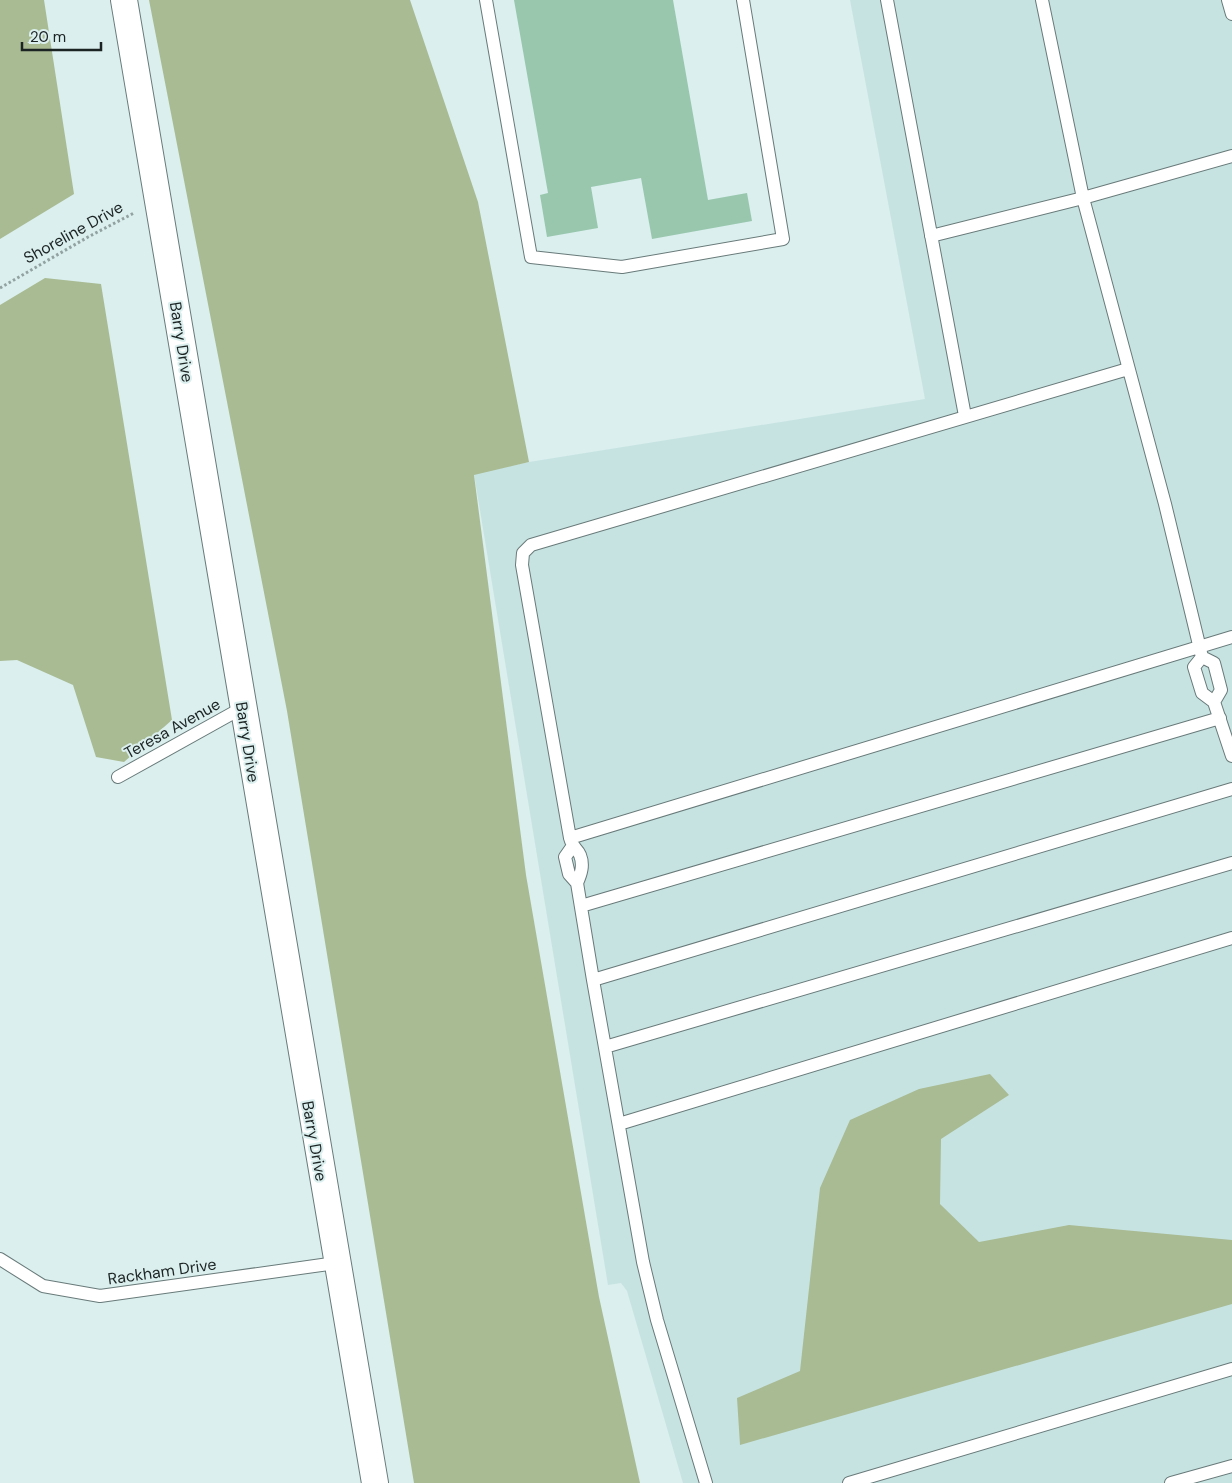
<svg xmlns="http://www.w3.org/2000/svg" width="1232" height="1483" font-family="'DM Sans',sans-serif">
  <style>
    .built { fill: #c6e3e2 }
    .forest { fill: #a9bb93 }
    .building { fill: #99c7ae }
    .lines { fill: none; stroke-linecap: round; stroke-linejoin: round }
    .lane-casing { stroke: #687a79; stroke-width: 14 }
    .street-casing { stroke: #687a79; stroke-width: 28 }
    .path { stroke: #92a2a1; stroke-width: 3; stroke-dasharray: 2.5 2.5; stroke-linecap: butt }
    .lane { stroke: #fff; stroke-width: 12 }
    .street { stroke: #fff; stroke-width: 26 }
    .labels { text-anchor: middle; stroke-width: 4; stroke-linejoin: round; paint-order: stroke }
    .street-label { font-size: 16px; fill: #1c2323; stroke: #daefee }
  </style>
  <rect width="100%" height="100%" fill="#daefee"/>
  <path class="built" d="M 850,0 L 1232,0 L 1232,1483 L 683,1483 L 627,1291 L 621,1283 L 608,1285 L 474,474 L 529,462 L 925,399 Z"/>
  <path class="forest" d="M 0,0 L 44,0 L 74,194 L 0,239 Z
    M 149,0 L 410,0 L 478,202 L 529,462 L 474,475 L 526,875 L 599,1297 L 640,1483 L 414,1483 L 287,711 Z
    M 45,278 L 101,284 L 172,720 L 124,762 L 96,757 L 73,685 L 17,660 L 0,661 L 0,305 Z
    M 990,1074 L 1009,1095 L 941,1139 L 940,1204 L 979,1242 L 1069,1225 L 1232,1240 L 1232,1304 L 740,1445 L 737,1398 L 800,1371 L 820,1188 L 850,1120 L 919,1089 Z"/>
  <path class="building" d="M 514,0 L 673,0 L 708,200 L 747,193 L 752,221 L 652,239 L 641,178 L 591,187 L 598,228 L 547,237 L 540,195 L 548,193 Z"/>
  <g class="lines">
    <g class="lane-casing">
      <path id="lane" d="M 486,0 L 531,257 L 622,267 L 783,239 L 743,0
        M 887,0 L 965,416
        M 1042,0 L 1083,198 L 1165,504 L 1202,657 L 1214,663 L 1221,690 L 1214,702
        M 1228,0 L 1232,14
        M 931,236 L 1083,198 L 1232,156
        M 1202,657 L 1194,667 L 1202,693 L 1214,702 L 1232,756
        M 118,777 L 242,708
        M 570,838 L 1232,637
        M 572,847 L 565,857 L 569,874 L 577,883
        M 581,906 L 1220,718
        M 593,980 L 577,883 C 581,874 584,865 580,855 C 577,848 573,849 570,838 L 522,565 L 523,553 L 531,545 L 1128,369
        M 605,1047 L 1232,863
        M 619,1124 L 1232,938
        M 0,1259 L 43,1286 L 100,1296 L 336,1263
        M 706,1483 L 657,1320 L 643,1262 L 593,980 L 1232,789
        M 849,1483 L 1232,1369
        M 1171,1483 L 1232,1466"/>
    </g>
    <g class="street-casing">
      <path id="street" d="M 124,0 C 210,494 287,989 375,1483"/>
    </g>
    <path class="path" d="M 0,288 L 88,237 L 134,213"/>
    <use href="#lane" class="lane"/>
    <use href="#street" class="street"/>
  </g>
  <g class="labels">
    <g class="street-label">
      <text transform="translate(73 232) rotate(-29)" y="6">Shoreline Drive</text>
      <text transform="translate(182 342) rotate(81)" y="6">Barry Drive</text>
      <text transform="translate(172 728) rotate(-29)" y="6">Teresa Avenue</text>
      <text transform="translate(248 742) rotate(81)" y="6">Barry Drive</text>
      <text transform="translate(315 1141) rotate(80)" y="6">Barry Drive</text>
      <text transform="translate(162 1271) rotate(-8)" y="6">Rackham Drive</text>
    </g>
  </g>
  <path d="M22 42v8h79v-8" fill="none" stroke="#1c2323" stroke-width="2.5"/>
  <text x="30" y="42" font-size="15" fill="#1c2323" stroke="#daefee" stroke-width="4" paint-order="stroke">20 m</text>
</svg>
